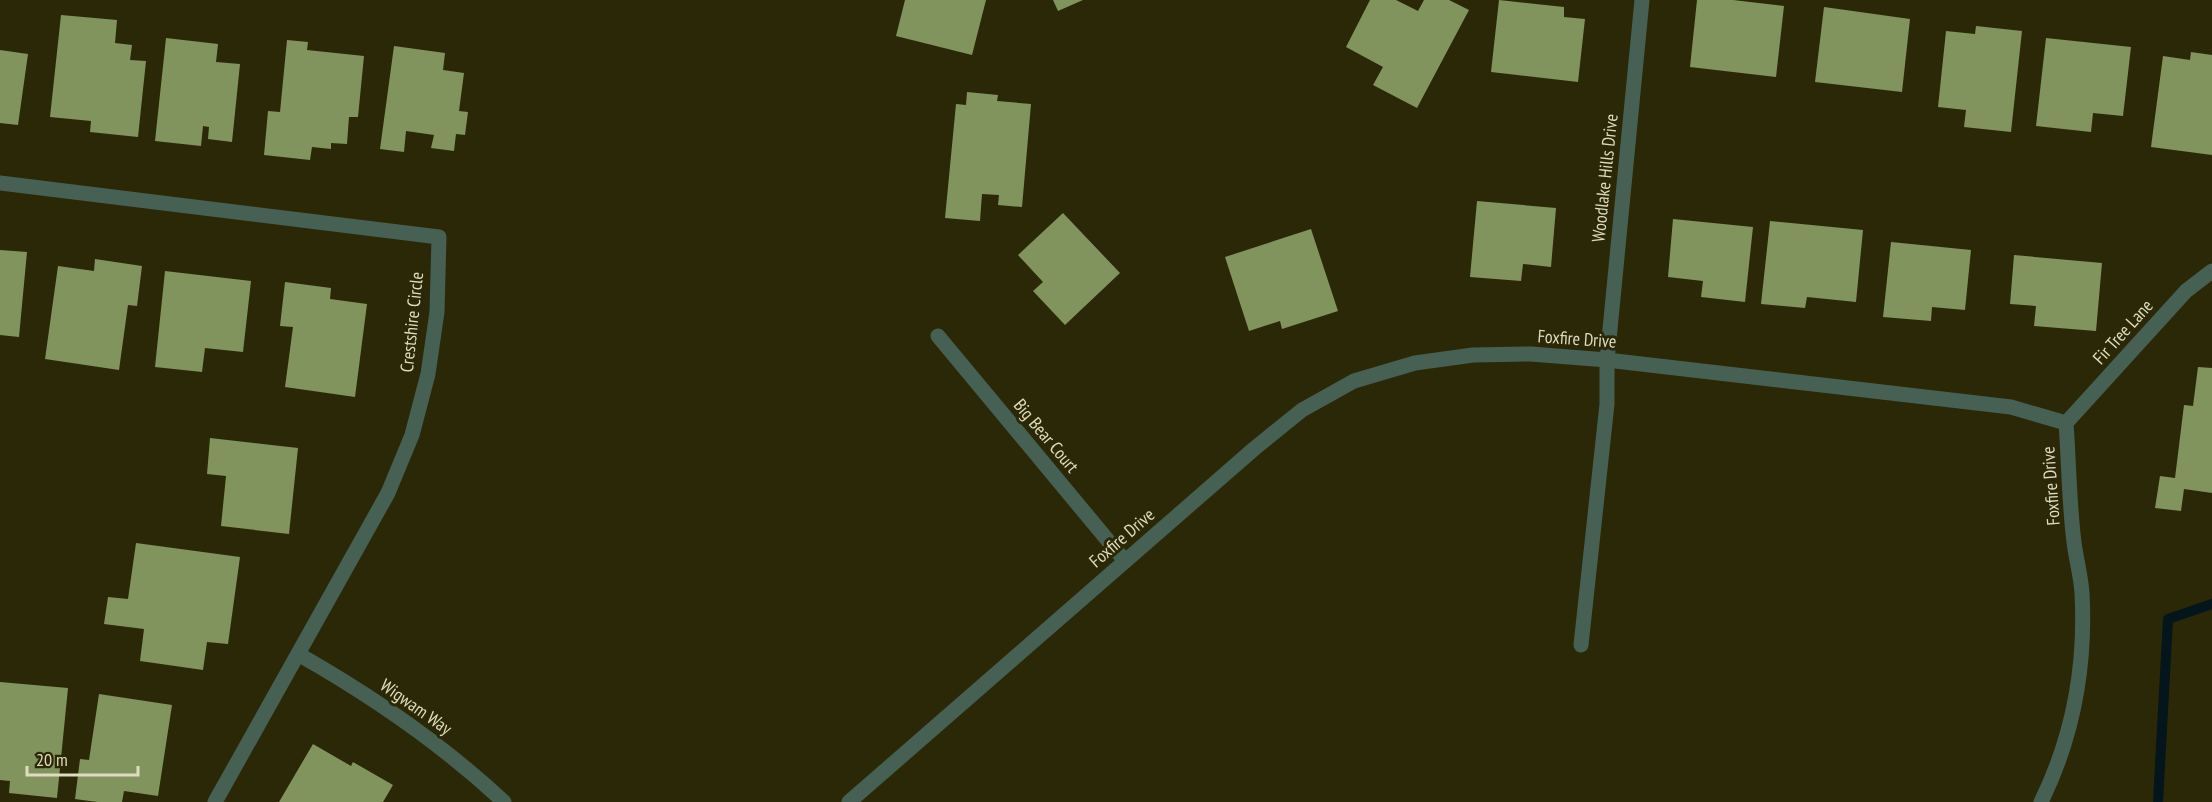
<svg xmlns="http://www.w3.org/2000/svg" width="2212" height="802" font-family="'PT Sans Narrow',sans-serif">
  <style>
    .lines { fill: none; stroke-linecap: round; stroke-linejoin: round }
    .stream { stroke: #04151c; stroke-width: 10 }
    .building { fill: #82945d }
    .service { stroke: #476054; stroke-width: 15 }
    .minor { stroke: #476054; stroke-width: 15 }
    .labels { text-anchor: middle; stroke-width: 6; stroke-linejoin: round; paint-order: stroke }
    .street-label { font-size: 18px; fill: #dedcbe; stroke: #2b2808 }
  </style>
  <rect width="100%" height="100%" fill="#2b2808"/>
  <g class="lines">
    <path class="stream" d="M 2158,802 L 2168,619 L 2212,604"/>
  </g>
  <path class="building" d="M 905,0 L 986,0 L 972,55 L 896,36 Z
    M 1053,0 L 1083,0 L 1058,11 Z
    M 1370,0 L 1396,0 L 1418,11 L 1424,0 L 1449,0 L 1469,10 L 1417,108 L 1373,85 L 1383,67 L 1346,47 Z
    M 1499,0 L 1564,7 L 1564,17 L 1585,19 L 1578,82 L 1491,72 Z
    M 1697,0 L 1733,0 L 1784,6 L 1776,77 L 1690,67 Z
    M 1824,7 L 1910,19 L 1902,92 L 1815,82 Z
    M 61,15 L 117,20 L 115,43 L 132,45 L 130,60 L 146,61 L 138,137 L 90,132 L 91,121 L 50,117 Z
    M 1976,26 L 2022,31 L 2011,132 L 1964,127 L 1966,110 L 1938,107 L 1946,31 L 1975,34 Z
    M 166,38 L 218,44 L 216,62 L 240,64 L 232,142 L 208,139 L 209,127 L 203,126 L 201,146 L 155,141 Z
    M 2046,38 L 2131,47 L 2123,116 L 2093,113 L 2091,132 L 2036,126 Z
    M 287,40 L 308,42 L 307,50 L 364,56 L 358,117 L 349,117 L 347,144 L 331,143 L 331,149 L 312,147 L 310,160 L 264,155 L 268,111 L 280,112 Z
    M 394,46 L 445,53 L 443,70 L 464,73 L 459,111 L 468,112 L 465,135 L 456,134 L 454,151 L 431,148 L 434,135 L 406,131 L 404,152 L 380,149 Z
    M 0,50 L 28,54 L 18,125 L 0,123 Z
    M 2191,52 L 2212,55 L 2212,155 L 2151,147 L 2163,56 L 2190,60 Z
    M 967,92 L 998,95 L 997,101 L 1031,104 L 1022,207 L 998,205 L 999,195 L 982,194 L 980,221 L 945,218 L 956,104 L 966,105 Z
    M 1477,201 L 1556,208 L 1551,267 L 1523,264 L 1521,281 L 1470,277 Z
    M 1063,213 L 1120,273 L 1065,325 L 1033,291 L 1043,282 L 1018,255 Z
    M 1673,219 L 1753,227 L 1745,302 L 1701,297 L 1703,281 L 1668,277 Z
    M 1770,221 L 1863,230 L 1856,302 L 1807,297 L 1805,308 L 1761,304 Z
    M 1311,229 L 1338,311 L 1282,329 L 1280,321 L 1249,331 L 1225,257 Z
    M 1891,242 L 1971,250 L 1965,310 L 1932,307 L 1931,321 L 1883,317 Z
    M 0,250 L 27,252 L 19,337 L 0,335 Z
    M 2014,255 L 2102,263 L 2096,331 L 2034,326 L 2036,306 L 2010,304 Z
    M 95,259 L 142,266 L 137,306 L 128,305 L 119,370 L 45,359 L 58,266 L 94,271 Z
    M 165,271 L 251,281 L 243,352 L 205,348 L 202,372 L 155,367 Z
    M 285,282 L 331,288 L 330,299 L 367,304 L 355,397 L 285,387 L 293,327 L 280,326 Z
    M 2198,367 L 2212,368 L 2212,493 L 2184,489 L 2181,511 L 2155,508 L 2160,476 L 2175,478 L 2184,405 L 2193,406 Z
    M 210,438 L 298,448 L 289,534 L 221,526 L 226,476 L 207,474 Z
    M 136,543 L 240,557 L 228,644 L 207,642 L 203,670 L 140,661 L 144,629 L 104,624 L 108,597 L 128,599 Z
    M 0,682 L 68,688 L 57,798 L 9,793 L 10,781 L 0,780 Z
    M 99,694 L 172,705 L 158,796 L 124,791 L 122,802 L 97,802 L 75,799 L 80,759 L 89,760 Z
    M 313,744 L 351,766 L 353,762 L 393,785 L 383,802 L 279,802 Z"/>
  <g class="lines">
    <path class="service" d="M 1581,645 L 1607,404 L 1607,360"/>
    <path class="minor" d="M 0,183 L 439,237 L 437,312 L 428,374 L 412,435 L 388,493 L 215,802
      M 938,336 L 1125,561
      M 1607,360 L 1642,0
      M 2066,423 L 2186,291 L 2212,271
      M 298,654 C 372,696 442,744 504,802
      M 849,802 L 1255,448 L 1302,410 L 1354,381 L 1415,363 L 1473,355 L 1531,354 L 1607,360 L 2011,407 L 2066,423 C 2069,463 2069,503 2074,542 C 2076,559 2081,576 2082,593 C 2086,667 2074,735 2041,802"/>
  </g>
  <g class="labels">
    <g class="street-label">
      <text transform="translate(1605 178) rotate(-84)" y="6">Woodlake Hills Drive</text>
      <text transform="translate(412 322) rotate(-84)" y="6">Crestshire Circle</text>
      <text transform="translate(2123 332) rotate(-48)" y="6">Fir Tree Lane</text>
      <text transform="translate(1577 339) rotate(4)" y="6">Foxfire Drive</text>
      <text transform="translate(1046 436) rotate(50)" y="6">Big Bear Court</text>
      <text transform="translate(2051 486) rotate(-94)" y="6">Foxfire Drive</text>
      <text transform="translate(1122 538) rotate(-41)" y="6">Foxfire Drive</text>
      <text transform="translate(416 707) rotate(35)" y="6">Wigwam Way</text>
    </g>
  </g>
  <path d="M27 766v9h111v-9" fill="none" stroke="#dedcbe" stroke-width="3"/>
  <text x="36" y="766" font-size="18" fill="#dedcbe" stroke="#2b2808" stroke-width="4.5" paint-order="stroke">20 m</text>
</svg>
